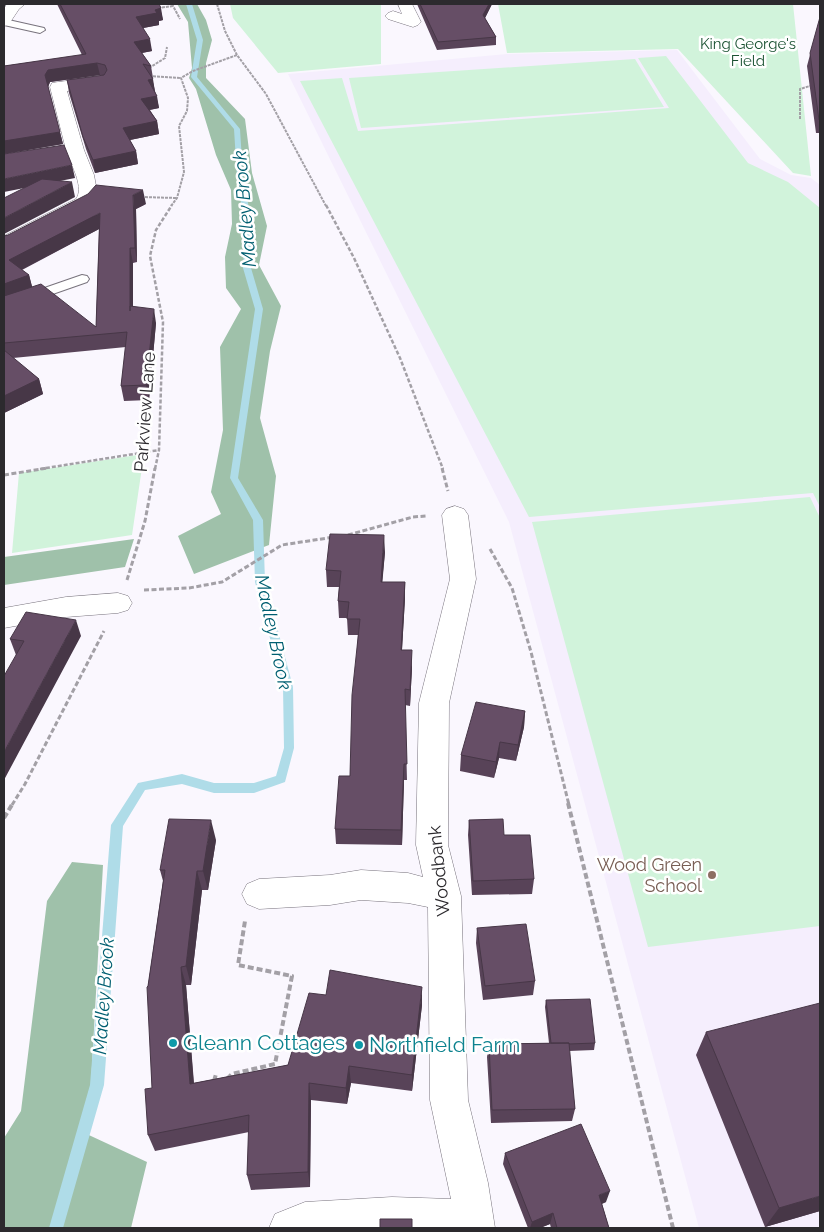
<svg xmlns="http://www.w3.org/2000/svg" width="824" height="1232" font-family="Raleway,sans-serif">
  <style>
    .built { fill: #f5eefd }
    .green { fill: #d1f3db }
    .forest { fill: #9fc1aa }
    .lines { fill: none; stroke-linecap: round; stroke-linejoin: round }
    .stream { fill: #afdce8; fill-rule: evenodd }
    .service-casing { stroke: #78737d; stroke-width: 2 }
    .minor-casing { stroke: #78737d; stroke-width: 1 }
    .path-far3 { stroke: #a3a0a6; stroke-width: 2; stroke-dasharray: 3 1; stroke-linecap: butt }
    .path-far2 { stroke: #a3a0a6; stroke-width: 2.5; stroke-dasharray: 4 2; stroke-linecap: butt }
    .path-far1 { stroke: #a3a0a6; stroke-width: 3; stroke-dasharray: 5 2.5; stroke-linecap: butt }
    .path { stroke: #a3a0a6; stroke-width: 4; stroke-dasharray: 6 3; stroke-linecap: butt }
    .service { fill: #fff; fill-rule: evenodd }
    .minor { fill: #fff; fill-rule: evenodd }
    .wall { fill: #584358; fill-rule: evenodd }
    .shaded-wall { fill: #473747 }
    .building { fill: #664e66; stroke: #473747 }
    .education-dot { fill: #8d6e63; stroke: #fff; stroke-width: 2 }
    .culture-dot { fill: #0f9aa8; stroke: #fff; stroke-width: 2 }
    .labels { text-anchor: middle; stroke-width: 5; stroke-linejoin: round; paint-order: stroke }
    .far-park-label { font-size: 15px; fill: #1a5232; stroke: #fff }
    .street-label { font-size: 18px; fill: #2c2a2e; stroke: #fff }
    .education-label { font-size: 18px; fill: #785e54; stroke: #fff; text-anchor: end }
    .water-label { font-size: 19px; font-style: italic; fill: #005f71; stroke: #fff }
    .near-culture-label { font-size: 21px; fill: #0d838f; stroke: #fff; text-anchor: start }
  </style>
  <rect width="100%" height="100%" fill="#faf7fe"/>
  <path class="built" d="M 677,50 L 760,159 L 791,175 L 811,178 L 820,185 L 820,1228 L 699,1228 L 509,522 L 288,74 L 507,54 Z"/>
  <path class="green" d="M 230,4 L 381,4 L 381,64 L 278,73 L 233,18 Z
    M 498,4 L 793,4 L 811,176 L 793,173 L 678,49 L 507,53 Z
    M 666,56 L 748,163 L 788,182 L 820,208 L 820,507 L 813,493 L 529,517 L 300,81 L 342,78 L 358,131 L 669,108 L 638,58 Z
    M 635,59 L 664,107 L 361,128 L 349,78 Z
    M 144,454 L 132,535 L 12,553 L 19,473 Z
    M 810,497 L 820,518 L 820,926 L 648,947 L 532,522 Z"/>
  <path class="forest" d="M 177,4 L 197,4 L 206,20 L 212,40 L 206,63 L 206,78 L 245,119 L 252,173 L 267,226 L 259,265 L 281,306 L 270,351 L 260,418 L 276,476 L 269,545 L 194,574 L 178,536 L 221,514 L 211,492 L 223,430 L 220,347 L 241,309 L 226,288 L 225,257 L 232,224 L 231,190 L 216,155 L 196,89 L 189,78 L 192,68 L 188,22 Z
    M 134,539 L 125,567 L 4,585 L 4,557 Z
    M 72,862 L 103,865 L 91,1084 L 78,1130 L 147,1162 L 131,1228 L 4,1228 L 4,1138 L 21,1111 L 47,901 Z"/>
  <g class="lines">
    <path class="stream" d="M 186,4 L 192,4 L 203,40 L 197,77 L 240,129 L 243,177 L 253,229 L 251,268 L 263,309 L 238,478 L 263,520 L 265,582 L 293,687 L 294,748 L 285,782 L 254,793 L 214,793 L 182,784 L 145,790 L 123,826 L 104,1085 L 63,1228 L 49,1228 L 90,1085 L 111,825 L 113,822 L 138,783 L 182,774 L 214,783 L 254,783 L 276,776 L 284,748 L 283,687 L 255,582 L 253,520 L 230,478 L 255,309 L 243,268 L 245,229 L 237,177 L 234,129 L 191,77 L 197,40 Z"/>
    <g class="service-casing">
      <path id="service" d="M 4,19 L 44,28 L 45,30 L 40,33 L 4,25 Z
        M 82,275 L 87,276 L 89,279 L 87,282 L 4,311 L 4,302 Z"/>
    </g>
    <g class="minor-casing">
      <path id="minor" d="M 7,4 L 25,4 L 19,9 L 9,24 L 4,26 L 4,9 Z
        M 398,4 L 412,4 L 421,22 L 418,25 L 413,27 L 388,19 L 385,16 L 388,13 L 393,11 L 402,14 Z
        M 100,77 L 106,78 L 108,82 L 106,86 L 67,91 L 84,150 L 94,175 L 98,197 L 90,207 L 11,248 L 4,250 L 4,236 L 76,199 C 84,188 73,168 68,156 L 4,166 L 4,156 L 65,146 L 50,87 L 52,83 L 58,82 Z
        M 455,506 L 464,509 L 468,515 L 476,579 L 449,703 L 448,845 L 461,896 L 468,1100 L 488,1183 L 495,1228 L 269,1228 L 275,1214 L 305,1202 L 392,1197 L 451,1199 L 430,1100 L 428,907 L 408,903 L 361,900 L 330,905 L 259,909 L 247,904 L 242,894 L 247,884 L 259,879 L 330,875 L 361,870 L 408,873 L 423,877 L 416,845 L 419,703 L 450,579 L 442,515 L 446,509 Z
        M 118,593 L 128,596 L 132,603 L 128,610 L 118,613 L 66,617 L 4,628 L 4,608 L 66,597 Z"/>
    </g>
    <path class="path-far3" d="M 172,4 L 180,19
      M 217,4 L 225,31 L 237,55 L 266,94 L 326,206
      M 158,8 L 173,6
      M 149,68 L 165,58 L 167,47
      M 149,76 L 181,78
      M 800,119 L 800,89 L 820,83
      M 141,197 L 177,198
      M 171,206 L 177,198 L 184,172 L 179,126 L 187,111 L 188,98 L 181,78 L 193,71 L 237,55"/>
    <path class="path-far2" d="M 326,205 L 354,258 L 400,358 L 443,469
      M 40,469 L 159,450
      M 155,469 L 159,450 L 163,322 L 150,256 L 156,230 L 172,205"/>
    <path class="path-far1" d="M 442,468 L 448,491
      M 4,475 L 48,468
      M 348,535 L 413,517 L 426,516
      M 490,549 L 512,588 L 531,652 L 569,805
      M 127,580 L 145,521 L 155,468
      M 144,590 L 189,588 L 222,582 L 282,545 L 334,537
      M 12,805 L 25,784 L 104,631"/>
    <path class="path" d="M 568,803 L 673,1228
      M 4,818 L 13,803
      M 227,1079 L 232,1074 L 275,1064 L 292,976 L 238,965 L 245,921
      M 214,1081 L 216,1074"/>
    <use href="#service" class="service"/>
    <use href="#minor" class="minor"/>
  </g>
  <path class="wall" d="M 57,4 L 159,4 L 163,20 L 159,21 L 159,25 L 143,28 L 152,51 L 142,53 L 151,66 L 153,78 L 152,78 L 159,108 L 150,110 L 157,121 L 159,134 L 130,140 L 136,151 L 138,164 L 95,173 L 86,149 L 69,93 L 67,80 L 102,76 L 100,75 L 50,82 L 48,87 L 63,144 L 4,154 L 4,65 L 4,66 L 82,55 Z
    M 417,4 L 492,4 L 485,18 L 496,37 L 496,45 L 437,50 Z
    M 820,17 L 820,133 L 816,133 L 807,66 Z
    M 146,204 L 136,209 L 137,262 L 133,263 L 133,306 L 156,323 L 149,400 L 124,401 L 121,386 L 126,347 L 13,358 L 39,379 L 43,394 L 4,413 L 4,236 ZM 99,229 L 96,327 L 32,287 L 29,275 L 22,270 Z
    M 385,552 L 382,582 L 405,582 L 405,598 L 402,650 L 412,667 L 410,706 L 405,705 L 407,780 L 404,780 L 402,845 L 336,844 L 335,829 L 350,776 L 358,635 L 348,635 L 347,618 L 339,618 L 338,601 L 339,587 L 327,587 L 326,570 Z
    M 81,636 L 16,655 L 10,639 Z
    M 525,711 L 524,727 L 516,761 L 499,758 L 494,778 L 460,771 L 461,755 Z
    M 469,820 L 504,835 L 534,879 L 532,894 L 472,895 L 468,835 Z
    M 216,840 L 208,890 L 202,890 L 191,985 L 186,985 L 194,1083 L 288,1065 L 326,995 L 422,1005 L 412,1091 L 351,1083 L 347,1104 L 311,1100 L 310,1187 L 251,1190 L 247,1175 L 249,1132 L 155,1151 L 148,1135 L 152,1088 L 148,986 L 163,881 L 160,870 Z
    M 477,928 L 535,981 L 533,995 L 483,1000 L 476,943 Z
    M 546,1000 L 595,1043 L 594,1050 L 569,1051 L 575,1109 L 572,1121 L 491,1123 L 487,1057 L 489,1044 L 549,1043 L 545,1007 Z
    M 706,1032 L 820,1211 L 765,1227 L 696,1055 Z
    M 505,1153 L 606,1202 L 602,1204 L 609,1228 L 551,1228 L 550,1224 L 540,1228 L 528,1228 L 503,1164 Z"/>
  <path class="shaded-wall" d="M 489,4 L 492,4 L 483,22 L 483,15 Z
    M 161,8 L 163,20 L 159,21 L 159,25 L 138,29 L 136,17 L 155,10 Z
    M 150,39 L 152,51 L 136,54 L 134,42 Z
    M 97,63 L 100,75 L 50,82 L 48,87 L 45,75 L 48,70 Z
    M 153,79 L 155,92 L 148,80 Z
    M 157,96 L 159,108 L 143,111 L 141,99 Z
    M 157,121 L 159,134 L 125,141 L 123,128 Z
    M 60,132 L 63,144 L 4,154 L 4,141 Z
    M 136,151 L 138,164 L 95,173 L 93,160 Z
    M 72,165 L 75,178 L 4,192 L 4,179 Z
    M 72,182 L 75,197 L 4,234 L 4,218 Z
    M 143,190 L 146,204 L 136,209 L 137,262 L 135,248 L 133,195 Z
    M 100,213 L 103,227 L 13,274 L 9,260 Z
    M 130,248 L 133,263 L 133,326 L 130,311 Z
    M 29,275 L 33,290 L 4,300 L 4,284 Z
    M 154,309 L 156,323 L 149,400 L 146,385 Z
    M 39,379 L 43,394 L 4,413 L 4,396 Z
    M 384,535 L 385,552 L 381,598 L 381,582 Z
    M 405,582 L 405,598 L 401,666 L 401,650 Z
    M 76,620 L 81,636 L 4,780 L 4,752 Z
    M 412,650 L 412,667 L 410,706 L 410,690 Z
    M 525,711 L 524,727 L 516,761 L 518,745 Z
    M 500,742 L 499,758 L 494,778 L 496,762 Z
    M 404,764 L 404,780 L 402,845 L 401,830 Z
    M 211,820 L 216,840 L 208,890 L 203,871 Z
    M 197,871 L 202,890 L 191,985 L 186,966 Z
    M 181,967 L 186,985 L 195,1100 L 190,1084 Z
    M 422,987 L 422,1005 L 412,1091 L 412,1075 Z
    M 349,1066 L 351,1083 L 347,1104 L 346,1088 Z
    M 309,1083 L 311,1100 L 310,1187 L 308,1172 Z
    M 610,1191 L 606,1202 L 595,1206 L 599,1195 Z
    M 820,1196 L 820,1211 L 765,1227 L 779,1208 Z
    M 553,1213 L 550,1224 L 540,1228 L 530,1228 L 532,1222 Z"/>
  <path class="building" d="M 60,4 L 159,4 L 161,8 L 155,10 L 157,13 L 136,17 L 150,39 L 134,42 L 151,66 L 143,64 L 153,79 L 148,80 L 157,96 L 141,99 L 157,121 L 123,128 L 136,151 L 93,160 L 83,137 L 67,80 L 104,75 L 107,70 L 105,65 L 97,63 L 48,70 L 45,75 L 60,132 L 4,141 L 4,66 L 86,54 Z
    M 420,4 L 489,4 L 483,15 L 496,37 L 438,42 Z
    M 820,17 L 820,120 L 819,120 L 810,53 Z
    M 64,145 L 72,165 L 4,179 L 4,154 Z
    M 42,179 L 72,182 L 4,218 L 4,198 Z
    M 96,185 L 143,190 L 133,195 L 135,248 L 130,248 L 130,311 L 130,306 L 154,309 L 146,385 L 121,386 L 127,332 L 4,343 L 4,296 L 41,284 L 96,327 L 100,213 L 9,260 L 29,275 L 4,284 L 4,236 L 8,235 L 88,194 Z
    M 4,350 L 39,379 L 4,396 Z
    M 330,534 L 384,535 L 381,582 L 405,582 L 401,650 L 412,650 L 410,690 L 405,689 L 407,764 L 404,764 L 401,830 L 335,829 L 339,776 L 350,776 L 352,695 L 360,619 L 347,619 L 349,602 L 338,601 L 341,571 L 326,570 Z
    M 26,612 L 76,620 L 4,752 L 4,676 L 24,641 L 10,639 Z
    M 476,702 L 525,711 L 518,745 L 500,742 L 496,762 L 461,755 Z
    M 169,819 L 211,820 L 203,871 L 197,871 L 186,966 L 181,967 L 190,1084 L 288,1065 L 309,993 L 326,995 L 330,970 L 422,987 L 412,1075 L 349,1066 L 346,1088 L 309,1083 L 308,1172 L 247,1175 L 249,1115 L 148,1135 L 145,1089 L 152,1088 L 147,987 L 148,986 L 165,870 L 160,870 Z
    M 503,819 L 504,835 L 530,835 L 534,879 L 473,881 L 469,820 Z
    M 526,924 L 535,981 L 485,986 L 477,928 Z
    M 590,999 L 595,1043 L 569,1044 L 569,1043 L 551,1043 L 546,1000 Z
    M 820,1003 L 820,1196 L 779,1208 L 706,1032 Z
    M 569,1043 L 575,1109 L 492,1110 L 489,1044 Z
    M 581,1124 L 610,1191 L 599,1195 L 609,1228 L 557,1228 L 553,1213 L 532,1222 L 505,1153 Z
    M 380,1219 L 412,1219 L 412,1228 L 380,1228 Z"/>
  <circle class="education-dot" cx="712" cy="875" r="5"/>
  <g class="culture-dot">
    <circle cx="173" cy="1043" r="5"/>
    <circle cx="359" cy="1045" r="5"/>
  </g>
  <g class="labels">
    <g class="far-park-label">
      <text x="748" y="49">King George's<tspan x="748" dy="17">Field</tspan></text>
    </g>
    <g class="street-label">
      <text transform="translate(145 412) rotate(-86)" y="6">Parkview Lane</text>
      <text transform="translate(439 871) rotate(-96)" y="6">Woodbank</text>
    </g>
    <g class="education-label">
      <text x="702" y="871">Wood Green<tspan x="702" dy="21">School</tspan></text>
    </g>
    <g class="water-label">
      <text transform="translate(244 209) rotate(-95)" y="7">Madley Brook</text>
      <text transform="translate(274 632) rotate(78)" y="7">Madley Brook</text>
      <text transform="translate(103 996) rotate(-86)" y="7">Madley Brook</text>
    </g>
    <g class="near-culture-label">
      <text x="183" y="1050">Gleann Cottages</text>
      <text x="369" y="1052">Northfield Farm</text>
    </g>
  </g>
  <rect width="824" height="1232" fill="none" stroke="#2c2a2e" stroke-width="10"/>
</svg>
